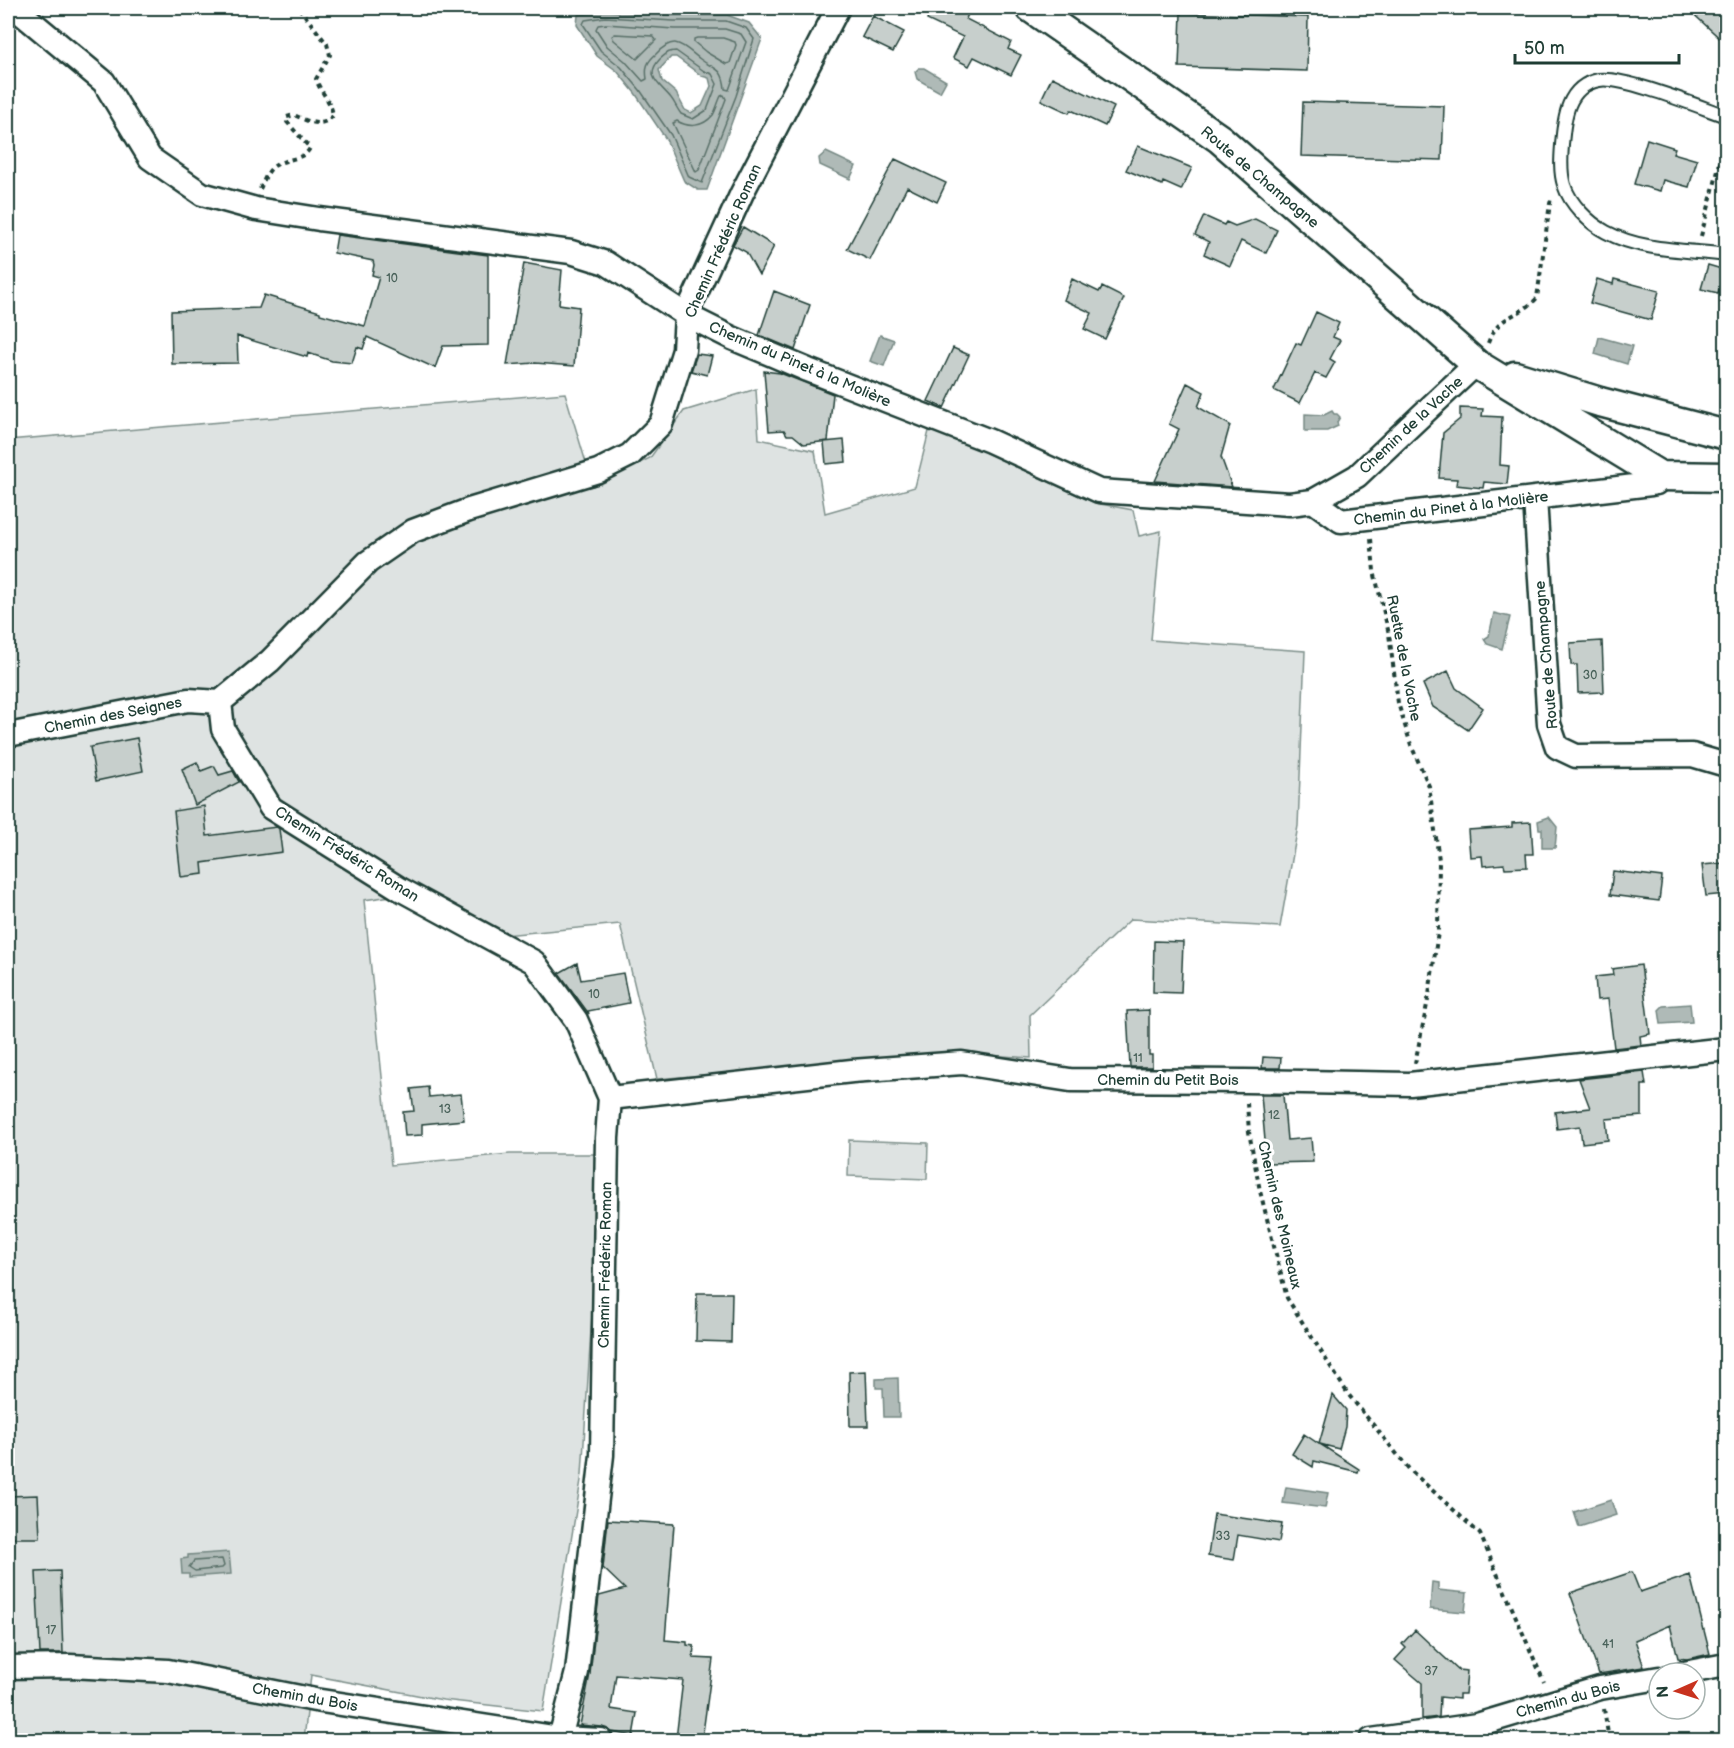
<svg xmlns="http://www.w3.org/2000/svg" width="1734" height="1748" font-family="'Balsamiq Sans',sans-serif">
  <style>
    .green { fill: #dee3e2; stroke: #7e908b; stroke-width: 1.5 }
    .water { fill: #afbab7; stroke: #758883; stroke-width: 1.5; fill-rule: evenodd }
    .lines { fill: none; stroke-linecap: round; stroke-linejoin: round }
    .shore { stroke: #596f68; stroke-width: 1.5 }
    .building { fill: #c7cfcc; stroke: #1f3d34; stroke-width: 1.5 }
    .service-casing { stroke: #1f3d34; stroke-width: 16 }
    .minor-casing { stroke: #1f3d34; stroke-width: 27 }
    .tertiary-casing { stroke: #1f3d34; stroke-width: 33 }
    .path { stroke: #1f3d34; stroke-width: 4; stroke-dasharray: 4.5 4.5; stroke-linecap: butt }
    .service { stroke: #fff; stroke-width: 12 }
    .minor { stroke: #fff; stroke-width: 22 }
    .tertiary { stroke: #fff; stroke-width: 28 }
    .labels { text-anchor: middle; stroke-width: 6; stroke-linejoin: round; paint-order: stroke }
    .number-label { font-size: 12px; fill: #49625a }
    .street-label { font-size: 15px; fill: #1f3d34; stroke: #fff }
  </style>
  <rect width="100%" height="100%" fill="#fff"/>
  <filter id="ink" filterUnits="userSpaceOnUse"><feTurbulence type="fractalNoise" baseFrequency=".0167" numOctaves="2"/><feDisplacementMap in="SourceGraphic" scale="12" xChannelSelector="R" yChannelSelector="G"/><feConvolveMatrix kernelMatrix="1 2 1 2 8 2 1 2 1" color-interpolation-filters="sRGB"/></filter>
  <g filter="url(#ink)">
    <path class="green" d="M 756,389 L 759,439 L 815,451 L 825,513 L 915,487 L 930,427 L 1095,503 L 1133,510 L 1139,536 L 1161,531 L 1151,640 L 1305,651 L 1298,826 L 1280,927 L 1131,919 L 1030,1015 L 1031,1058 L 957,1053 L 657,1079 L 620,924 L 504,935 L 419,892 L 364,900 L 391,1165 L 510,1154 L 595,1154 L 593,1298 L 582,1474 L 543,1711 L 443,1700 L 311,1675 L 304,1740 L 8,1740 L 8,440 L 565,393 L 593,486 L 650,458 L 684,411 Z
      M 849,1140 L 928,1143 L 927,1179 L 848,1176 Z"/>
    <path class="water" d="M 605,11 L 675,15 L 727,15 L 749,23 L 762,39 L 707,190 L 698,190 L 684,181 L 666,139 L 635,93 L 617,71 L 597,56 L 577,25 L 578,15 ZM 671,57 L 676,57 L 702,76 L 709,78 L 711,86 L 702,106 L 691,113 L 685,110 L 676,93 L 662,81 L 659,70 Z
      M 919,68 L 924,68 L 946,81 L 940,92 L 917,79 L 915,72 Z
      M 826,152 L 856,166 L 850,179 L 820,165 L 819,158 Z
      M 880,335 L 894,340 L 884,366 L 870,361 Z
      M 1599,337 L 1632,346 L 1627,364 L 1595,354 Z
      M 1332,411 L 1334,414 L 1337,414 L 1340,417 L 1337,422 L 1338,426 L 1327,431 L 1305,431 L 1305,414 L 1324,415 Z
      M 1494,613 L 1510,617 L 1502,649 L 1487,644 L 1484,639 L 1489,636 Z
      M 1549,817 L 1557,827 L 1555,848 L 1542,848 L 1542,829 L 1539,829 L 1538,821 Z
      M 1690,1004 L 1692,1022 L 1661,1024 L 1659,1010 L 1663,1006 Z
      M 898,1378 L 899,1417 L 884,1417 L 883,1388 L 876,1388 L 876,1379 Z
      M 1286,1487 L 1328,1493 L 1325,1508 L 1283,1503 Z
      M 1611,1500 L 1616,1515 L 1579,1527 L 1574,1512 Z
      M 229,1552 L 231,1574 L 189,1577 L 189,1574 L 182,1574 L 181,1559 L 188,1558 L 188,1555 Z
      M 1432,1582 L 1438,1583 L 1438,1590 L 1467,1593 L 1465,1612 L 1430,1609 Z"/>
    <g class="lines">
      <path class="shore" d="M 605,17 L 674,21 L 726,21 L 746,28 L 754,39 L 736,96 L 702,183 L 689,177 L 671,135 L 640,90 L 621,67 L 601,51 L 583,24 L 585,20 Z
        M 606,24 L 674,29 L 725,29 L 741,34 L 746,42 L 729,90 L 725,89 C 723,66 714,70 700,59 C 682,45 675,34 656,54 C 647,62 645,67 647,79 L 643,81 L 625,61 L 607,46 L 596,29 L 598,25 Z
        M 615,34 L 653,36 L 656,40 L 637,59 L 614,40 L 612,36 Z
        M 697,38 L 723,38 L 735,42 L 736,45 L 730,63 L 726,64 L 706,52 L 694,42 L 694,39 Z
        M 676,51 L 704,71 L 712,74 L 717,84 L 707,110 L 693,119 L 681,114 C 677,109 675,103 671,98 C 661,85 643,77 660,59 C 666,54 668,51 676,51 Z
        M 724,95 L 726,99 L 699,170 L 696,172 L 673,123 L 677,121 C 689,128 703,127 713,115 C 716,110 718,102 721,96 Z
        M 222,1559 L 224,1566 L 222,1568 L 195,1571 L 189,1567 L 194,1561 Z"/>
    </g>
    <path class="building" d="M 933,8 L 954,8 L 968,14 L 966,19 L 1011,42 L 1008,49 L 1021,55 L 1011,75 L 974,57 L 969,66 L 953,58 L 963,37 L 927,20 Z
      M 1687,8 L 1726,8 L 1726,44 Z
      M 1181,13 L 1308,17 L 1307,71 L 1179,67 Z
      M 873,16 L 904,32 L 893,52 L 862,37 Z
      M 1052,77 L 1114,107 L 1105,126 L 1071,110 L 1069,113 L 1041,100 Z
      M 1303,102 L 1444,106 L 1442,160 L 1301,156 Z
      M 1647,139 L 1675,148 L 1673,153 L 1697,160 L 1689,187 L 1663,180 L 1660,191 L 1634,184 Z
      M 1138,146 L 1192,168 L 1181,190 L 1163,182 L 1162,185 L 1126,170 Z
      M 895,159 L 946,183 L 937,202 L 907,187 L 870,260 L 847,249 Z
      M 1204,216 L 1224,225 L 1226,222 L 1235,226 L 1255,219 L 1277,230 L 1266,253 L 1241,241 L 1230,266 L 1204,254 L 1209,242 L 1195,235 Z
      M 743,227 L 774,246 L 759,275 L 746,252 L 733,245 Z
      M 337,235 L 488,255 L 488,345 L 443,346 L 435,368 L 367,337 L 363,349 L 357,347 L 352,363 L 332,361 L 308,353 L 307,357 L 237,336 L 238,363 L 172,364 L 171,311 L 259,308 L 264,295 L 320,312 L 320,314 L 365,326 L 379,277 L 372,275 L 374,265 L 373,261 L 334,253 Z
      M 524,263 L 562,270 L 559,304 L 579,307 L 574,366 L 535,363 L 507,365 Z
      M 1708,265 L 1725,270 L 1718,293 L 1701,289 Z
      M 1072,279 L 1099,292 L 1102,287 L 1124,298 L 1105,339 L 1084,329 L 1092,313 L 1064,300 Z
      M 1597,279 L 1613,284 L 1614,279 L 1659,291 L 1651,320 L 1590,303 Z
      M 774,291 L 810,305 L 795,350 L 759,335 Z
      M 1316,312 L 1339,323 L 1333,337 L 1340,340 L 1330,359 L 1335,362 L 1326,378 L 1315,373 L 1300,403 L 1274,390 L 1296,343 L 1301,345 Z
      M 953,348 L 969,355 L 944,408 L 928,401 Z
      M 697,354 L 712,356 L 707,375 L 691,371 Z
      M 764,371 L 780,373 L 833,394 L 828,441 L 804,444 L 793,435 L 787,435 L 784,430 L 769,431 Z
      M 1187,383 L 1204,392 L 1198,407 L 1230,425 L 1221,457 L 1232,487 L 1155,481 L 1179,429 L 1169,424 Z
      M 1460,408 L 1483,409 L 1482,416 L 1502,417 L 1500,465 L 1509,466 L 1507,484 L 1484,482 L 1483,488 L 1456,485 L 1457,479 L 1439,478 L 1443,433 L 1460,419 Z
      M 844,440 L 846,462 L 826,464 L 824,442 Z
      M 1602,641 L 1604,692 L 1578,693 L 1577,665 L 1571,665 L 1570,643 Z
      M 1448,671 L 1456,688 L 1483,708 L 1468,730 L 1433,707 L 1423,684 Z
      M 137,738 L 143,771 L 96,781 L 90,747 Z
      M 197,762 L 201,771 L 214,766 L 219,775 L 233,771 L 239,782 L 195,805 L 182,769 Z
      M 204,806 L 207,836 L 277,827 L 279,829 L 282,852 L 202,863 L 203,874 L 181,877 L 174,811 Z
      M 1531,822 L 1533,854 L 1526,854 L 1527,867 L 1505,868 L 1504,864 L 1483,866 L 1482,856 L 1470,857 L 1468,830 L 1512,827 L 1512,823 Z
      M 1725,863 L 1726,894 L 1706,896 L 1702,865 Z
      M 1613,871 L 1662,877 L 1659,901 L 1610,895 Z
      M 1154,941 L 1183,942 L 1181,993 L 1153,992 Z
      M 577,963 L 581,980 L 623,973 L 629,1003 L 588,1011 L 589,1014 L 559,973 Z
      M 1641,965 L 1650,1034 L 1640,1036 L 1641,1045 L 1614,1048 L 1608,999 L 1597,1000 L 1595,977 L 1613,975 L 1612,969 Z
      M 1149,1010 L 1149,1055 L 1152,1055 L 1152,1067 L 1130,1067 L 1127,1011 Z
      M 1263,1057 L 1281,1058 L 1280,1068 L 1262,1068 Z
      M 1644,1072 L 1646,1085 L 1642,1085 L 1642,1116 L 1606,1119 L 1608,1140 L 1582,1143 L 1580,1126 L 1557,1129 L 1555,1112 L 1590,1108 L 1579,1079 Z
      M 428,1087 L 429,1097 L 461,1094 L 464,1120 L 422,1124 L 422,1135 L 405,1136 L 403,1112 L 414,1111 L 411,1089 Z
      M 1261,1095 L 1283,1095 L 1287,1140 L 1311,1138 L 1313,1162 L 1267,1163 Z
      M 697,1293 L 732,1293 L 731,1342 L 696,1341 Z
      M 866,1371 L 868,1426 L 850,1426 L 849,1372 Z
      M 1333,1395 L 1346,1410 L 1345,1427 L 1339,1449 L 1320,1444 L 1359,1469 L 1358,1472 L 1314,1461 L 1313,1467 L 1292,1454 L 1304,1434 L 1319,1444 Z
      M 38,1495 L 40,1538 L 8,1538 L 8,1496 Z
      M 1214,1514 L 1282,1524 L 1279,1542 L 1238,1535 L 1234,1560 L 1208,1556 Z
      M 608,1520 L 674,1524 L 665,1640 L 687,1642 L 687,1645 L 694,1646 L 693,1658 L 713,1659 L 702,1740 L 676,1739 L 683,1680 L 616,1675 L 611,1709 L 637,1713 L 633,1736 L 612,1732 L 602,1727 L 580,1725 L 590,1674 L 599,1596 L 625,1589 L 603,1568 Z
      M 60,1571 L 63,1653 L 40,1653 L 36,1572 Z
      M 1632,1572 L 1640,1592 L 1690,1575 L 1710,1654 L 1687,1659 L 1678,1658 L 1670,1625 L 1635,1640 L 1644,1667 L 1599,1674 L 1570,1593 Z
      M 1415,1630 L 1458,1670 L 1467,1671 L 1465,1694 L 1459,1694 L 1459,1699 L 1440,1697 L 1439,1717 L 1422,1719 L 1422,1683 L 1395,1660 L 1406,1648 L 1402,1644 Z"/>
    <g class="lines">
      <g class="service-casing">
        <path id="service" d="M 1726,116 C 1700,107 1623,76 1599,80 C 1567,86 1564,118 1562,145 C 1561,158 1560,172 1564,185 C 1570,204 1589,223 1606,232 C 1641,251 1687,250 1726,255"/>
      </g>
      <g class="minor-casing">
        <path id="minor" d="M 15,8 L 104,82 L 150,158 L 202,194 L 256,209 L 319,219 L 571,252 L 606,263 L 686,315 L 732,338 L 808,370 L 990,441 L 1099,491 L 1290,504 L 1313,501 L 1357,476 L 1476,364
          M 1535,498 L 1549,724 L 1557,747 L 1576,756 L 1692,755 L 1726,765
          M 1313,501 L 1341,521 L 1651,484 L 1656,483 L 1660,476
          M 8,735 L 188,700 L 220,702
          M 610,1098 L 852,1071 L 962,1063 L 1070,1080 L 1245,1081 L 1410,1084 L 1726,1049
          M 8,1667 L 70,1666 L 168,1671 L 315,1700 L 560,1738 L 601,1740
          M 1684,1673 L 1726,1665
          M 560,1738 L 577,1672 L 602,1455 L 607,1138 L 610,1098 L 576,1020 L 534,962 L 400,889 L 271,808 L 223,729 L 220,702 L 270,661 L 368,562 L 413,531 L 469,510 L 598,471 L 630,455 L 661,424 L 684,350 L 686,315 L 742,193 L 838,8
          M 1371,1740 L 1477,1725 L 1600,1688 L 1659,1678"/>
      </g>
      <g class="tertiary-casing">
        <path id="tertiary" d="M 1031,8 L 1220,139 L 1476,364 L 1660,476 L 1726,477
          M 1515,376 L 1600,402 L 1726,435"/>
      </g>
      <path class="path" d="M 260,189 C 264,180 268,169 276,165 C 287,158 304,160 310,148 L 287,122 L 287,117 L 294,115 C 308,121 321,129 333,116 C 332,102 320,92 316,79 L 330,55 L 327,44 L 299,8
        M 1701,236 L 1726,140
        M 1488,343 C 1499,313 1518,319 1537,298 L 1551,196
        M 1371,539 L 1374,571 L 1389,634 L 1398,703 L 1411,745 L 1429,786 L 1439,860 L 1438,932 L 1429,995 L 1415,1063
        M 1247,1103 L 1249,1132 L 1260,1191 L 1287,1298 L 1348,1394 L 1409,1469 L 1480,1534 L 1544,1682
        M 1604,1709 L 1609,1740"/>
      <use href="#service" class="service"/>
      <use href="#minor" class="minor"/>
      <use href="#tertiary" class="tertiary"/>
    </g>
  </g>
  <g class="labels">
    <g class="number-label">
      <text x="392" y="282">10</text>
      <text x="1590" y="679">30</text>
      <text x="594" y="998">10</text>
      <text x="1138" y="1062">11</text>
      <text x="445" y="1113">13</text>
      <text x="1274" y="1119">12</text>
      <text x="1223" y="1540">33</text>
      <text x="51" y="1634">17</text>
      <text x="1608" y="1648">41</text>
      <text x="1431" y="1675">37</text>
    </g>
    <g class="street-label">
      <text transform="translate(1260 177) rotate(40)" y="5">Route de Champagne</text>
      <text transform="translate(723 241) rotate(-66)" y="5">Chemin Frédéric Roman</text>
      <text transform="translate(800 364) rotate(23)" y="5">Chemin du Pinet à la Molière</text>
      <text transform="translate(1411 425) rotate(-43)" y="5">Chemin de la Vache</text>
      <text transform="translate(1451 508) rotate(-7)" y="5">Chemin du Pinet à la Molière</text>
      <text transform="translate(1546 655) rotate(-95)" y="5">Route de Champagne</text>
      <text transform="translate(1404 658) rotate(79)" y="5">Ruette de la Vache</text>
      <text transform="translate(113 715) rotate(-11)" y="5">Chemin des Seignes</text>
      <text transform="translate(347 854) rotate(32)" y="5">Chemin Frédéric Roman</text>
      <text x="1168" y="1085">Chemin du Petit Bois</text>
      <text transform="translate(1280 1215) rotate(77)" y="5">Chemin des Moineaux</text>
      <text transform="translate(605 1265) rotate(-89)" y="5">Chemin Frédéric Roman</text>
      <text transform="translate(305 1697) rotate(10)" y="5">Chemin du Bois</text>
      <text transform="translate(1568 1699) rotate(-15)" y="5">Chemin du Bois</text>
    </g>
  </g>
  <rect width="1734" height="1748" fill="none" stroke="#fff" stroke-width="30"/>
  <rect x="15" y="15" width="1704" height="1718" fill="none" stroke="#1f3d34" stroke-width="2" filter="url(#ink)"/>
  <g transform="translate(1677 1691) rotate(267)"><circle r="28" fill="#ffffff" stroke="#a5b1ae" stroke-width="1.5"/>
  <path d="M0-4.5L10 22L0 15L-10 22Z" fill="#c8321e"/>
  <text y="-9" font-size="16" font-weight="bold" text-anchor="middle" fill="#1f3d34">N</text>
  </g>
  <path d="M1515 54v9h164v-9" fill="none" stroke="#1f3d34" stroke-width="3"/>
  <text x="1524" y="54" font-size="18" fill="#1f3d34" stroke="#ffffff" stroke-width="4.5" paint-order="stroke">50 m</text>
</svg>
